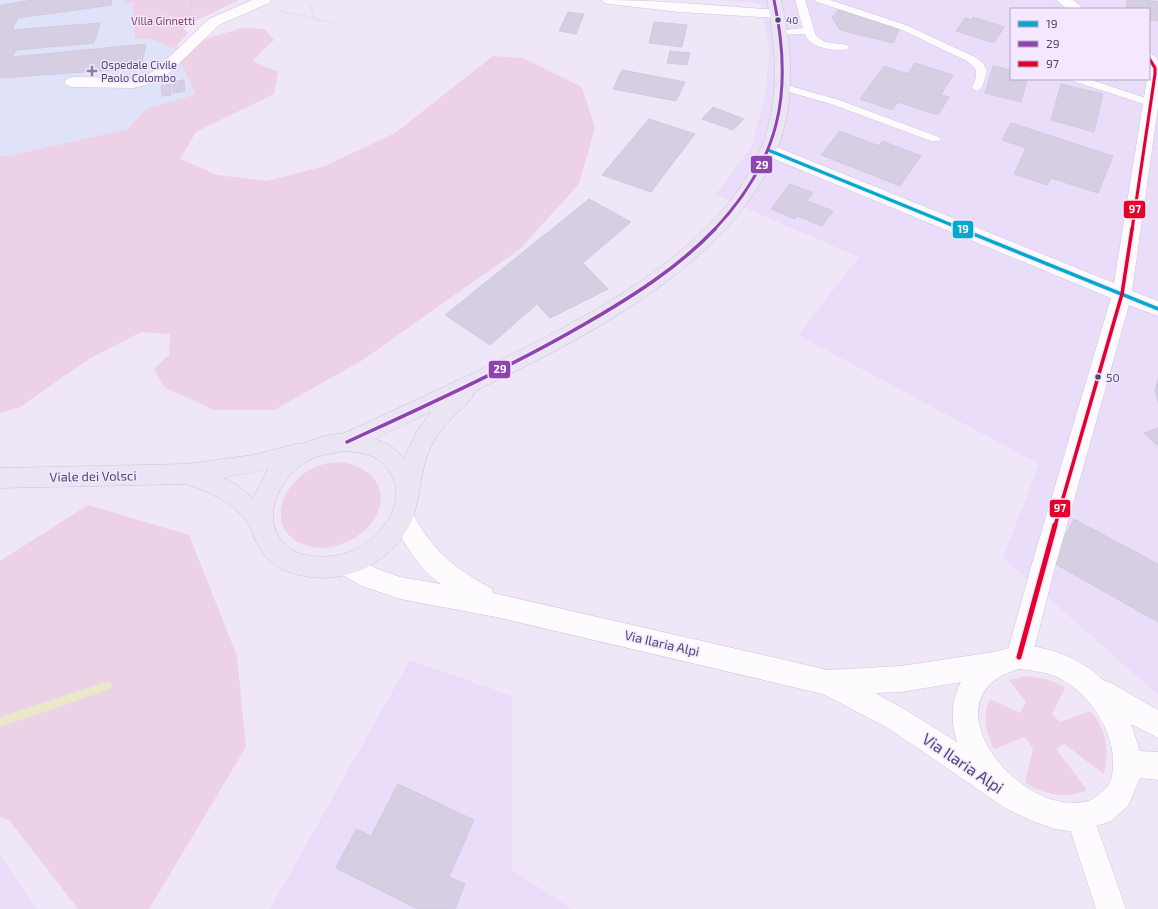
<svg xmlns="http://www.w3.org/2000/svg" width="1158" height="909" font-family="'Exo 2',sans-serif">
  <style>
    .residential { fill: #eaddfa; fill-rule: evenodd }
    .medical { fill: #e0e2fa }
    .green { fill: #edd1e6 }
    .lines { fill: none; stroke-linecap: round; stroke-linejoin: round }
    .stream { fill: #eae8c8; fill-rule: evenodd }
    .building { fill: #d6cfe4; stroke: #d1c9e0 }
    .lane-casing { stroke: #ccc5d9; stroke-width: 1 }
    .street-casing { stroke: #ccc5d9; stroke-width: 1 }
    .secondary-casing { stroke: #cac4d8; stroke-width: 1 }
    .primary-casing { stroke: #c9c3d6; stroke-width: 1 }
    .path { stroke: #ccc9d8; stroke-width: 2; stroke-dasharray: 0.5 2; stroke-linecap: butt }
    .lane { fill: #fdfbfe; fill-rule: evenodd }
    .street { fill: #fdfbfe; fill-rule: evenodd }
    .secondary { fill: #fdfbfe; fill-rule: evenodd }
    .primary { fill: #ebe4f2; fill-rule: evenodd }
    .bus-1-far1-casing { stroke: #f3e8ff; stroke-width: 5 }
    .bus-1-casing { stroke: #f3e8ff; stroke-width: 6 }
    .bus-2-far1-casing { stroke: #f3e8ff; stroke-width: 5 }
    .bus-2-casing { stroke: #f3e8ff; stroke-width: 6 }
    .bus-3-far2-casing { stroke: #f3e8ff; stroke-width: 5 }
    .bus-3-far1-casing { stroke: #f3e8ff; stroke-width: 6 }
    .bus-3-casing { stroke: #f3e8ff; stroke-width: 8 }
    .bus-1-far1 { stroke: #00a9ce; stroke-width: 3 }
    .bus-1 { stroke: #00a9ce; stroke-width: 3.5 }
    .bus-2-far1 { stroke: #8e44ad; stroke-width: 3 }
    .bus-2 { stroke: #8e44ad; stroke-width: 3.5 }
    .bus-3-far2 { stroke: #e4002b; stroke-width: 3 }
    .bus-3-far1 { stroke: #e4002b; stroke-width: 3.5 }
    .bus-3 { stroke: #e4002b; stroke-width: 5 }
    .bus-dot { fill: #514676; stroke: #f3e8ff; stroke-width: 1.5 }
    .poi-dot { fill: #887ea4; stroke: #f3e8ff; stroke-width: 1.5 }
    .labels { text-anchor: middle; stroke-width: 3; stroke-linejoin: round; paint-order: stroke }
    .far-bus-label { font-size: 10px; fill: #514676; stroke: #f3e8ff; text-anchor: start }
    .far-park-label { font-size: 11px; fill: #894361; stroke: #f3e8ff }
    .far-poi-label { font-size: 11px; fill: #514676; stroke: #f3e8ff; text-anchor: start }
    .bus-label { font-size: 12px; fill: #514676; stroke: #f3e8ff; text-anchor: start }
    .street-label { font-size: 13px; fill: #514676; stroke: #f3e8ff }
    .near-street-label { font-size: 16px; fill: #514676; stroke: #f3e8ff }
    .line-badge { stroke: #f3e8ff; stroke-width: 1.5 }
    .badge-label { font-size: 11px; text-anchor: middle; font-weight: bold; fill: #fff }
  </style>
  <rect width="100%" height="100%" fill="#efe7f8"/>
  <path class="residential" d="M 722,0 L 1158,0 L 1158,695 L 1003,558 L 1039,464 L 798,335 L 859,257 L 715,195 L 751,148 L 765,97 L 769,53 L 761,4 ZM 1011,9 L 1149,9 L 1149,79 L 1011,79 Z
    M 410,660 L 512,696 L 512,870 L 572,909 L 270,909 Z
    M 0,855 L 37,909 L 0,909 Z"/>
  <path class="medical" d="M 0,0 L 124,0 L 124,3 L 133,2 L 149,38 L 174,49 L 196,94 L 146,109 L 128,129 L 8,156 L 0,156 Z"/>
  <path class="green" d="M 124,0 L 239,0 L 191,23 L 183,28 L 188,33 L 175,48 L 242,28 L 265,29 L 274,40 L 252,61 L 278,72 L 274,94 L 196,132 L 180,159 L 217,175 L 267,181 L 325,166 L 395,133 L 493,56 L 523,58 L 582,87 L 595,128 L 579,184 L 520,249 L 361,361 L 274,410 L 214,410 L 164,387 L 154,369 L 169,355 L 170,334 L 141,332 L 89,359 L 20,407 L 0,413 L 0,156 L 9,156 L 128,129 L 146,109 L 196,94 L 174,49 L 149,38 L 135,39 L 133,2 L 124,4 Z
    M 340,462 C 406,472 384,538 330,547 C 322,549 311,548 303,544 C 300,543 295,541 293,539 C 267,518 287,481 311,469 C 320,464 330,463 340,462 Z
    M 88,505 L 189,535 L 237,656 L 246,747 L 149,909 L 78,909 L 9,820 L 0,817 L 0,561 Z
    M 1026,676 L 1046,679 L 1065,687 L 1052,714 L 1060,722 L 1091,711 C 1107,731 1109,750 1104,774 L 1064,744 L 1056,749 L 1087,790 C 1066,800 1044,794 1025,783 L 1033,748 L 1024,737 L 994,749 C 987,736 981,714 990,699 L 1020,713 L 1026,702 L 1009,680 Z"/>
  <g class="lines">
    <path class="stream" d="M 108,681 L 111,683 L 113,686 L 111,689 L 0,727 L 0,717 Z"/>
  </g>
  <path class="building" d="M 33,0 L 111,0 L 112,5 L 18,18 L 12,30 L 100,23 L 94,43 L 16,50 L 12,57 L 146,44 L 141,68 L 0,78 L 0,8 L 2,5 Z
    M 1127,0 L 1146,0 L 1158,2 L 1158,21 L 1149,20 L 1149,9 L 1126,9 Z
    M 840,8 L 900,27 L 893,43 L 840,30 L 832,17 Z
    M 568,12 L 584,14 L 576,34 L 559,31 Z
    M 973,17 L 1004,27 L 994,43 L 956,31 L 965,18 L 972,20 Z
    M 654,22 L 687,25 L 682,47 L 649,43 Z
    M 670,51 L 690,53 L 687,65 L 667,63 Z
    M 915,63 L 953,75 L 941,95 L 949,97 L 938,115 L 898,102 L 892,110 L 860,99 L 884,66 L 908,74 Z
    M 993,66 L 1011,70 L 1011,79 L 1027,79 L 1021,102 L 985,93 Z
    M 622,70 L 685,82 L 676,101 L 613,89 Z
    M 184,80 L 185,91 L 173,93 L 173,81 Z
    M 171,84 L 171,95 L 162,96 L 161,86 Z
    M 1061,84 L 1103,94 L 1094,132 L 1051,120 Z
    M 713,107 L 744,119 L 733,130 L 702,119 Z
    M 649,119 L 695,134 L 651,192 L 602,175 Z
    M 1011,123 L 1113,156 L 1098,193 L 1051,178 L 1047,185 L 1014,174 L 1026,148 L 1002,140 Z
    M 840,131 L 879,146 L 882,141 L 921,156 L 900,186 L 821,155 Z
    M 790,184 L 813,193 L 807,201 L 833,211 L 822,226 L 797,216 L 795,219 L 771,209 Z
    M 589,199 L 631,222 L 583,263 L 608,289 L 550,318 L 537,304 L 490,345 L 445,315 Z
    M 1158,379 L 1158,403 L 1155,390 Z
    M 1158,428 L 1158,446 L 1144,433 Z
    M 1074,519 L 1158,564 L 1158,622 L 1052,562 Z
    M 398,784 L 474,820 L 449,877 L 465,884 L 455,909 L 418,909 L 336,868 L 356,829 L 371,836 Z"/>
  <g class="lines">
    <g class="lane-casing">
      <path id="lane" d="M 795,0 L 805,0 L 816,36 L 825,42 L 848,45 L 849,47 L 848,49 C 835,52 809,48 805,34 L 778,35 L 776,33 L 778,31 L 803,28 Z
        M 815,0 L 830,0 L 906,25 L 975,57 L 983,63 L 987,71 L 982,88 L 977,91 L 972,88 C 977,75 980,70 967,61 L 900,29 L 817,2 Z
        M 1072,79 L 1088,79 L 1155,101 L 1156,103 L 1155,105 L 1147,105 L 1073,81 Z
        M 783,84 L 839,100 L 939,137 L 941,139 L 939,141 L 931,141 L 831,104 L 779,89 L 778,87 L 779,85 Z"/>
    </g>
    <g class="street-casing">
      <path id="street" d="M 252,0 L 271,0 L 269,3 L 219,25 L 167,75 L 157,82 L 133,88 L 72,87 L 67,85 L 64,82 L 67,79 L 72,77 L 133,78 L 147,75 L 157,69 L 209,19 Z
        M 602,0 C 661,0 719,6 778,10 L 783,11 L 785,14 L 783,17 L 778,18 L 679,12 L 609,4 L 604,3 Z
        M 1056,0 L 1073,0 L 1084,9 L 1067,9 Z
        M 1149,54 L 1154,55 L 1158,61 L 1158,107 L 1132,291 L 1158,301 L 1158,316 L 1129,305 L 1055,567 L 1032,657 L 1028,666 L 1019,669 L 1010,666 L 1006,657 L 1031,567 L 1111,298 L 762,154 L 760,150 L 762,146 L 768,145 L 774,146 L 1114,283 L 1147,79 L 1149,79 Z
        M 1080,803 L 1090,807 L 1126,909 L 1096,909 L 1066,817 L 1070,807 Z"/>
    </g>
    <g class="secondary-casing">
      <path id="secondary" d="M 403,507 L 411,510 C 432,551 452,566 492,589 L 493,593 L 828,670 L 901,666 L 994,652 L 1019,645 L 1037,647 L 1054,651 L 1074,659 L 1092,670 L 1103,680 L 1113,684 L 1158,710 L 1158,738 L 1131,724 L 1140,751 L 1158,752 L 1158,780 L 1140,778 L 1128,806 L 1111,821 L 1085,830 L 1069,831 L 1055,829 L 1032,821 L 1005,808 L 928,755 L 886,727 L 823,694 L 496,617 L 400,599 L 362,586 L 339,573 L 335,565 L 339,557 L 347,554 L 378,569 L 400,577 L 441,584 C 417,567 404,543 391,517 L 395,510 ZM 1019,669 C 1031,670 1044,672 1055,676 C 1087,690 1115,730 1113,765 C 1113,772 1112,779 1108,786 C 1105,789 1100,793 1097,796 C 1090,802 1083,802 1075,803 C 1008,805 928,694 1019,669 ZM 961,682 C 950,702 951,721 957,742 L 904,709 L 875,693 L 901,692 Z"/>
    </g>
    <g class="primary-casing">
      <path id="primary" d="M 767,0 L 781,0 C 791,43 795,88 783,132 C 747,258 585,338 475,391 C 473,401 459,410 452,418 C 441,430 431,443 426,459 C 419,481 420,505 409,526 C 389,565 342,586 299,575 C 290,573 279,569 272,563 C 263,555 256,544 252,532 C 251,530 252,529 250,527 C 238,504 209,492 186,484 L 0,488 L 0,468 L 186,464 L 253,455 L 299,443 L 301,444 L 324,436 L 344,433 C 401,407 458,381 514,353 C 600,310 721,245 760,151 C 780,102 777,51 767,0 ZM 431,412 L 418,429 L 404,458 L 390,445 L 375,439 ZM 347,451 C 355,452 363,453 371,456 C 377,458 383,463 387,469 C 413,500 378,544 346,553 C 332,558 316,557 301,554 C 294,552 289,548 284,543 C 260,518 279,480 304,463 C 317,455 332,453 347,451 ZM 268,469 L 253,498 L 237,485 L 223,478 Z"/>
    </g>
    <path class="path" d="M 310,4 L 315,18
      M 280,11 L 334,23
      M 184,23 L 182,17 L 190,10 L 192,5 L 190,0"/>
    <use href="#lane" class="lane"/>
    <use href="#street" class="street"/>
    <use href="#secondary" class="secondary"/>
    <use href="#primary" class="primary"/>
    <g class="bus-1-far1-casing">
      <path id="bus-1-far1" d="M 768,150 L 964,230"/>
    </g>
    <g class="bus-1-casing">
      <path id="bus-1" d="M 961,229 L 1158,309"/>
    </g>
    <g class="bus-2-far1-casing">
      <path id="bus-2-far1" d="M 714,230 C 780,160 794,93 774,0"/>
    </g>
    <g class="bus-2-casing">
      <path id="bus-2" d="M 347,442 C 427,405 507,369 583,325 C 630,298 678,268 715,229"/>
    </g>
    <g class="bus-3-far2-casing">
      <path id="bus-3-far2" d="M 1132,230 L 1155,74 L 1155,68 L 1149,58"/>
    </g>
    <g class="bus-3-far1-casing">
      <path id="bus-3-far1" d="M 1055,526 L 1122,294 L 1132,229"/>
    </g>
    <g class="bus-3-casing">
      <path id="bus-3" d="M 1019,657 L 1055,525"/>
    </g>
    <use href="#bus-1-far1" class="bus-1-far1"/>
    <use href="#bus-1" class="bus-1"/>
    <use href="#bus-2-far1" class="bus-2-far1"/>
    <use href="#bus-2" class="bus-2"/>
    <use href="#bus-3-far2" class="bus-3-far2"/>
    <use href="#bus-3-far1" class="bus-3-far1"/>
    <use href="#bus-3" class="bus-3"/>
  </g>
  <g class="bus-dot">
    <circle cx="778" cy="20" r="3.5"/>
    <circle cx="1098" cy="377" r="3.5"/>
  </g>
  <path class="poi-dot" d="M90 65h4v4h4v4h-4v4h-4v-4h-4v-4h4z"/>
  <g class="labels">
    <g class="far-bus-label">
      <text x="786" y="24">40</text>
    </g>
    <g class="far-park-label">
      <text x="163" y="25">Villa Ginnetti</text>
    </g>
    <g class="far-poi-label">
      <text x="101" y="69">Ospedale Civile<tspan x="101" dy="13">Paolo Colombo</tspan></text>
    </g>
    <g class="bus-label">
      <text x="1106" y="382">50</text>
    </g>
    <g class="street-label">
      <text transform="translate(93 476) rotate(-1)" y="5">Viale dei Volsci</text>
      <text transform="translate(662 643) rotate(13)" y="5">Via Ilaria Alpi</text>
    </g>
    <g class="near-street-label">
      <text transform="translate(963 763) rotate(34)" y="6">Via Ilaria Alpi</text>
    </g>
  </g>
  <g class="line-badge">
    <rect x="750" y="155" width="23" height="19" rx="4" fill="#8e44ad"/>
    <rect x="1123" y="200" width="23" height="19" rx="4" fill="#e4002b"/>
    <rect x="952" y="220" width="22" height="19" rx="4" fill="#00a9ce"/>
    <rect x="488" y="360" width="23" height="19" rx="4" fill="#8e44ad"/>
    <rect x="1049" y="499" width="22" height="19" rx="4" fill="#e4002b"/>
  </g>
  <g class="badge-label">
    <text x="762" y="169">29</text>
    <text x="1135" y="213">97</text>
    <text x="963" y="233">19</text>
    <text x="500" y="373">29</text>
    <text x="1060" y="512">97</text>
  </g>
  <rect x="1010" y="8" width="140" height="72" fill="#f3e8ff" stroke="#b2a7c8"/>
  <rect x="1018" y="21" width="20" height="6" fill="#00a9ce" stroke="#b2a7c8"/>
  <text x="1046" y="28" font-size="12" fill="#514676">19</text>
  <rect x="1018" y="41" width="20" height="6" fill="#8e44ad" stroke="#b2a7c8"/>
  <text x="1046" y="48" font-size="12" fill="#514676">29</text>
  <rect x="1018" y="61" width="20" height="6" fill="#e4002b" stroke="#b2a7c8"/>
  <text x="1046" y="68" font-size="12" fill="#514676">97</text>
</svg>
